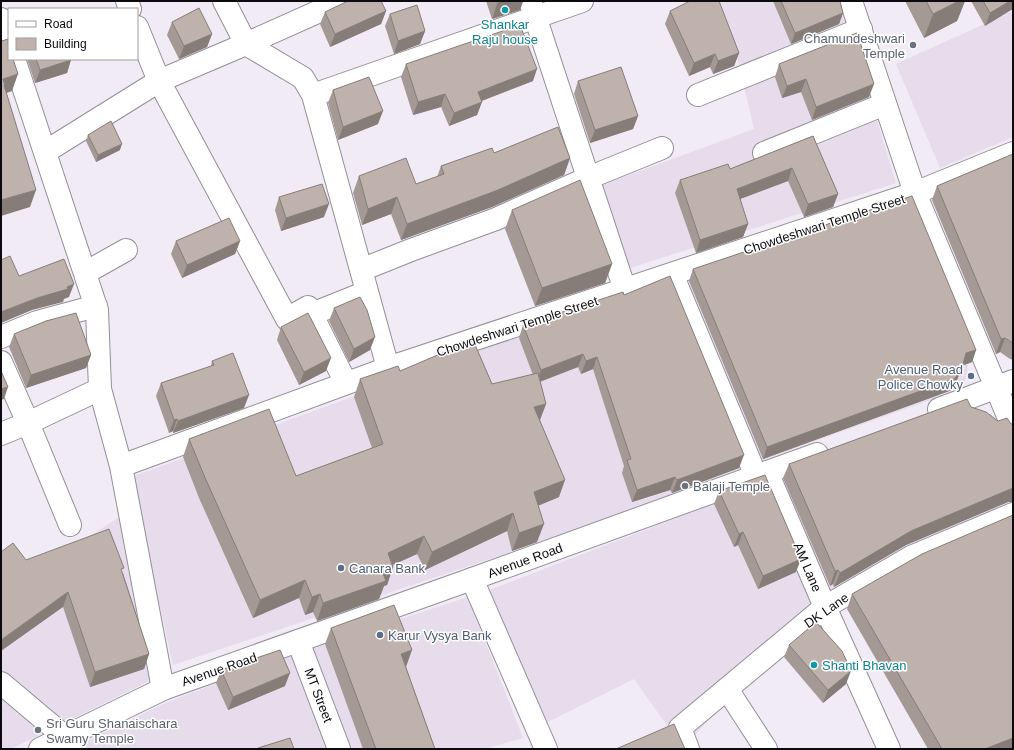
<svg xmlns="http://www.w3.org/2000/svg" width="1014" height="750" font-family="Arial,sans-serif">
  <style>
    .built { fill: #e6dcec }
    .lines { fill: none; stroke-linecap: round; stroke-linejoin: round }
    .minor-casing { stroke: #948e98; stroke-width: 24 }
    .tertiary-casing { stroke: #948e98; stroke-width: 24 }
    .minor { stroke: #fff; stroke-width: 22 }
    .tertiary { stroke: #fff; stroke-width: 22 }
    .wall { fill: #a49995 }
    .shaded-wall { fill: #867d79 }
    .building { fill: #bfb2ad; stroke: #867d79 }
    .culture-dot { fill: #0f9aa8; stroke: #fff; stroke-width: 1.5 }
    .worship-dot { fill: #6b7280; stroke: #fff; stroke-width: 1.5 }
    .service-dot { fill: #5c6f8a; stroke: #fff; stroke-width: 1.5 }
    .labels { text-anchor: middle; stroke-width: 3; stroke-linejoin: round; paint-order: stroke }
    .culture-label { font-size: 13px; fill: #0d838f; stroke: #fff }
    .worship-label { font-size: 13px; fill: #5b616d; stroke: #fff; text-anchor: start }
    .street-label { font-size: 13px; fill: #0c0a0e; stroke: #fff }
    .service-label { font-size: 13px; fill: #4e5e75; stroke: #fff; text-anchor: start }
  </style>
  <rect width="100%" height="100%" fill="#f1ebf6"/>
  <path class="built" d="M 717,1 L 841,1 L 896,183 L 624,270 L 591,189 L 754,129 L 735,48 Z
    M 1013,11 L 1013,137 L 940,168 L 896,64 Z
    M 784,241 L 968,360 L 967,378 L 956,391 L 815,441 L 612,518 L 173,665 L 131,477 Z
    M 961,409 L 1013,462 L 1013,508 L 927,541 L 763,661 L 683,748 L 634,679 L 542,725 L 489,590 Z
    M 122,515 L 151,680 L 11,749 L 1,749 L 1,595 Z
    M 468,597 L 523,738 L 484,749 L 88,749 L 85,742 L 163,704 L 290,655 Z"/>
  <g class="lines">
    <g class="minor-casing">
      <path id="minor" d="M 127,1 L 130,9
        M 224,1 L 246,44 L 303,78 L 313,95 L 388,368
        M 530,1 L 625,290
        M 1,19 L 9,43
        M 137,27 L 159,81 L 287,319 L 308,307 L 346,383
        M 14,59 L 97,310 L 100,389 L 121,466 L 163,689
        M 313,95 L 582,1
        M 698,95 L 861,29
        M 45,152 L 159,81 L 246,44 L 342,1
        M 764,153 L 885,104
        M 361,270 L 411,250 L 496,219 L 588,178 L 662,148
        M 85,273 L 126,250
        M 672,274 L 756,476
        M 312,314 L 367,292
        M 1,337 L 37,322 L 96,306
        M 1,362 L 28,423 L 70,525
        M 1,434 L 28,423 L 100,389
        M 121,466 L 388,368 L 915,193 L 1013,153
        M 767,472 L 825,607 L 889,749
        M 472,579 L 546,749
        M 298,641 L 339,749
        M 1,683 L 65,737 L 71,749
        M 727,689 L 766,749
        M 688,749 L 680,728 L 825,607 L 911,557 L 1013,514"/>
    </g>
    <g class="tertiary-casing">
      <path id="tertiary" d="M 851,1 L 915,193 L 1013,428
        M 939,409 L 1013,381
        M 40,749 L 163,689 L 472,579 L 817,454"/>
    </g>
    <use href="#minor" class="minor"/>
    <use href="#tertiary" class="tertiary"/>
  </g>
  <path class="wall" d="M 486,1 L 523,1 L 520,10 L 492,19 Z
    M 773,1 L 840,1 L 843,13 L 839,24 L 791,44 Z
    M 905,1 L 965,1 L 957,21 L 924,38 Z
    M 971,1 L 1013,1 L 985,26 Z
    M 386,11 L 381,24 L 330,47 L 320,24 L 325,12 Z
    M 670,11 L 739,53 L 734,66 L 713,74 L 710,67 L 689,76 L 665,24 Z
    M 390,14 L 425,31 L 420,44 L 394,54 L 385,26 Z
    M 172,22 L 212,34 L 207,47 L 179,59 L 167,35 Z
    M 27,59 L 71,59 L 67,73 L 35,83 Z
    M 406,64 L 533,81 L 482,101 L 477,115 L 449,126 L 441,107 L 413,115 L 401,77 Z
    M 779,64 L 869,97 L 812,120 L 801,92 L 782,98 L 775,77 Z
    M 578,81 L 638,116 L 633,129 L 590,143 L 574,94 Z
    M 333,90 L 378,124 L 338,140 L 328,103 Z
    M 88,135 L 120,150 L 96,162 L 86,141 Z
    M 813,136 L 838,194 L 833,207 L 804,217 L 788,181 L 740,199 L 748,224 L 743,237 L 696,253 L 675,193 L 680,180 L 730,169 Z
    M 494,153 L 570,158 L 564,175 L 492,207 L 401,240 L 391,214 L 362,225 L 353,193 L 359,176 L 416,184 L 437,177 L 441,166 Z
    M 1013,154 L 1013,360 L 1010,359 L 1000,352 L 996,354 L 932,200 L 937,186 Z
    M 279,197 L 324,217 L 281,231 L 275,210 Z
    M 512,210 L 612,264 L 605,283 L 535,306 L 505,229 Z
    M 176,241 L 240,241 L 235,254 L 182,278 L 171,254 Z
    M 693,269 L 976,350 L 972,362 L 962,366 L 957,380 L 954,385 L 952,390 L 763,459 L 689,281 Z
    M 624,295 L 739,468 L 672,493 L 670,490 L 632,502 L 622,473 L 624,466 L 593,369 L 581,374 L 578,367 L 540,382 L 546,404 L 540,420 L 559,497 L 538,506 L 537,542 L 512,551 L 507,531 L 425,570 L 417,554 L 393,565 L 393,567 L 387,585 L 384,586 L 379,599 L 317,621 L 313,612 L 305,615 L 299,598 L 253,618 L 199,498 L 183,457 L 189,439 L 296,476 L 372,448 L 354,397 L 360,379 L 400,371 L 492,384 L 533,375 L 519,338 L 523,325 Z
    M 334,308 L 370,350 L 349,362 L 329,321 Z
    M 281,327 L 326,371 L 299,385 L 277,340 Z
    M 14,334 L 91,355 L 86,368 L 26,388 L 9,347 Z
    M 212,361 L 244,408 L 173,433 L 173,431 L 169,433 L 156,396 L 161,383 L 211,366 Z
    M 971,407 L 998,421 L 1013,424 L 1013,502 L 1008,502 L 906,545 L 834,587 L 833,584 L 830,586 L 783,478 L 789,464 Z
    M 719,491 L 796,572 L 758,589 L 738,545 L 734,547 L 714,504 Z
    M 26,560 L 123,573 L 149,654 L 144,669 L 90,687 L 63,607 Z
    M 852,594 L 1013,749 L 928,749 L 847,609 Z
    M 331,628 L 406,667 L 435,749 L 363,749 L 325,644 Z
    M 789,645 L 846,684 L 823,703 L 784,657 Z
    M 221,670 L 285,686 L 228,710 L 216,683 Z"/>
  <path class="shaded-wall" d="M 498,1 L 523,1 L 520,10 L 492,19 Z
    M 959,1 L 965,1 L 957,21 L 924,38 L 933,14 Z
    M 1010,1 L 1013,1 L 1013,9 L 985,26 L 990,13 Z
    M 386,11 L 381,24 L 330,47 L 335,34 Z
    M 843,13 L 839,24 L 791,44 L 795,33 Z
    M 425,31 L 420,44 L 394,54 L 398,41 Z
    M 212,34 L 207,47 L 179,59 L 184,46 Z
    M 739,53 L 734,66 L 713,74 L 718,61 Z
    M 715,54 L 710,67 L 689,76 L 694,63 Z
    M 71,60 L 67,73 L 35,83 L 40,70 Z
    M 537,69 L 533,81 L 473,104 L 478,92 Z
    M 18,74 L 12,91 L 1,95 L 3,79 Z
    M 806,79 L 801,92 L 782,98 L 787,86 Z
    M 874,84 L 869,97 L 812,120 L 816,107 Z
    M 445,94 L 441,107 L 413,115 L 418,102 Z
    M 482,102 L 477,115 L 449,126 L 454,113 Z
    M 383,111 L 378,124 L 338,140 L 343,127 Z
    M 638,116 L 633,129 L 590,143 L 595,130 Z
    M 122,144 L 120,150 L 96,162 L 98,155 Z
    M 570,158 L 564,175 L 492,207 L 401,240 L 407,224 Z
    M 792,168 L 788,181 L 732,202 L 737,189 Z
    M 36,190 L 30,207 L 1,216 L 1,200 Z
    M 838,194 L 833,207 L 804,217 L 808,204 Z
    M 397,197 L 391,214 L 362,225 L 368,209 Z
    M 329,204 L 324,217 L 281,231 L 286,218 Z
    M 748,224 L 743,237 L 696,253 L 700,240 Z
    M 240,241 L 235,254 L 182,278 L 187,265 Z
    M 612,264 L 605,283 L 535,306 L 542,288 Z
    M 74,284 L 69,297 L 64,299 L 63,302 L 32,310 L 1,323 L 1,312 L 37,298 Z
    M 375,337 L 370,350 L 349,362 L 354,349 Z
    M 1005,338 L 1000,352 L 996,354 L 1001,339 Z
    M 976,350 L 972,362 L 961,366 L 966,353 Z
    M 583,354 L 578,367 L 536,383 L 541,370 Z
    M 91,355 L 86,368 L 26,388 L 31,375 Z
    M 597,357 L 593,369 L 581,374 L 586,361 Z
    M 331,358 L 326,371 L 299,385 L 304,372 Z
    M 962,368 L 957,380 L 954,385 L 952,390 L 763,459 L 767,447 L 956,376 Z
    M 8,387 L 4,399 L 1,400 L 1,389 Z
    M 249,395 L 244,408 L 173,433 L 178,421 Z
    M 546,404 L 539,422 L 534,407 Z
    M 177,419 L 173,431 L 169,433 L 174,420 Z
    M 744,455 L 739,468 L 672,493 L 677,480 Z
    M 675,477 L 670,490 L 632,502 L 637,490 Z
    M 565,480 L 559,497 L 527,510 L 534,492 Z
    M 1013,488 L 1013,502 L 1008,502 L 906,545 L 834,587 L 840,573 L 911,531 Z
    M 513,513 L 507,531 L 425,570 L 432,552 Z
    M 544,524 L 537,542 L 512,551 L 519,533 Z
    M 743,532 L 738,545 L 734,547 L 739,534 Z
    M 424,536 L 417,554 L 381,570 L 388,553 Z
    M 801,559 L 796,572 L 758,589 L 763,576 Z
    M 393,567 L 387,585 L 384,586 L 379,599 L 317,621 L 323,603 L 382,571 Z
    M 838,570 L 833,584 L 830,586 L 835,571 Z
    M 305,580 L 299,598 L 253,618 L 260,600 Z
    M 68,592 L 63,607 L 1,651 L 1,640 Z
    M 320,594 L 313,612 L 305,615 L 312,597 Z
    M 412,650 L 406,667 L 401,654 Z
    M 149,654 L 144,669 L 90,687 L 95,672 Z
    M 851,671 L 846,684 L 823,703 L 828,690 Z
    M 290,673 L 285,686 L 228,710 L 233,697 Z
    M 1013,738 L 1013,749 L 985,749 Z"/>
  <path class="building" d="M 348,1 L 381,1 L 386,11 L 335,34 L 325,12 Z
    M 690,1 L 719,1 L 739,53 L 718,61 L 715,54 L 694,63 L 670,11 Z
    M 781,1 L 840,1 L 843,13 L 795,33 Z
    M 926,1 L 959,1 L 933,14 Z
    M 983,1 L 1010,1 L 990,13 Z
    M 417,5 L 425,31 L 398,41 L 390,14 Z
    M 199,8 L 212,34 L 184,46 L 172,22 Z
    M 520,25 L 537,69 L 478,92 L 482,102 L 454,113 L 445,94 L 418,102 L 406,64 Z
    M 857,33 L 874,84 L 816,107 L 806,79 L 787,86 L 779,64 Z
    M 1,37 L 2,41 L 8,39 L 9,59 L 13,59 L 18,74 L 3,79 L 5,85 L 4,85 L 36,190 L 1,200 Z
    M 36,59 L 71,59 L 71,60 L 40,70 Z
    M 621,67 L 638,116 L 595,130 L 578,81 Z
    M 369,77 L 383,111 L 343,127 L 333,90 Z
    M 111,121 L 122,144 L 98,155 L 88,135 Z
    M 558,127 L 570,158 L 498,190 L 407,224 L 397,197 L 368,209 L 359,176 L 406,158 L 416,184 L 444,174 L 441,166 L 492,148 L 494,153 Z
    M 813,136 L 838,194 L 808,204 L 792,168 L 737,189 L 748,224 L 700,240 L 680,180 L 728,164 L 730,169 Z
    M 1013,154 L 1013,343 L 1005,338 L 1001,339 L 937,186 Z
    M 580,180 L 612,264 L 542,288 L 512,210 Z
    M 322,184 L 329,204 L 286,218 L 279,197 Z
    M 912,196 L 976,350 L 966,353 L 962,368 L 956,376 L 956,378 L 767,447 L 693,269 Z
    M 229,218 L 240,241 L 187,265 L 176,241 Z
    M 10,256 L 19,276 L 64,259 L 74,284 L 67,287 L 68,289 L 37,298 L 1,312 L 1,260 Z
    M 670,276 L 744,455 L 677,480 L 675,477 L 637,490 L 627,460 L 631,459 L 597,357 L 586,361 L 583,354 L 541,370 L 523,325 L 623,292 L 624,295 Z
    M 360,297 L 367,310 L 375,337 L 354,349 L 334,308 Z
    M 76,313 L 91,355 L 31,375 L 14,334 L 46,321 Z
    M 308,313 L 331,358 L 304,372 L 281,327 Z
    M 473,340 L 492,384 L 538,373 L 546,404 L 534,407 L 565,480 L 534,492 L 544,524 L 519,533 L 513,513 L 432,552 L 424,536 L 388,553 L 393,567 L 382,571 L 386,581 L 323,603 L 320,594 L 312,597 L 305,580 L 260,600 L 206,480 L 189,439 L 269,409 L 296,476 L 383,444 L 360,379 L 398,366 L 400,371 Z
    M 233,353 L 249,395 L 178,421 L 177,419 L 174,420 L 161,383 L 214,365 L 212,361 Z
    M 1,371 L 8,387 L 1,389 Z
    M 967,399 L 971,407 L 986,412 L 998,421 L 1007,418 L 1011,424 L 1013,424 L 1013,488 L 911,531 L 840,573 L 838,570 L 835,571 L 789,464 Z
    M 765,475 L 801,559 L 763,576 L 743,532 L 739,534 L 719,491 Z
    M 1013,515 L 1013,738 L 985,749 L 942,749 L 852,594 L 922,554 Z
    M 109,529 L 124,568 L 121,569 L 149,654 L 95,672 L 68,592 L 1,640 L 1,552 L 13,543 L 26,560 Z
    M 394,605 L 412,650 L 401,654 L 435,749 L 376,749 L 331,628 Z
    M 816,622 L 842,651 L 851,671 L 828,690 L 789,645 Z
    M 280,650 L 290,673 L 233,697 L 221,670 Z
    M 674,724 L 685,749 L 616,749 Z
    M 290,738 L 294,749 L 258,749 L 258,748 Z"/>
  <g class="culture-dot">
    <circle cx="505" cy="10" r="4"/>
    <circle cx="814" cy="665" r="4"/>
  </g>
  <g class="worship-dot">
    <circle cx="913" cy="45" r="4"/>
    <circle cx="685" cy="486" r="4"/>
    <circle cx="38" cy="730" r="4"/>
  </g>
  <g class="service-dot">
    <circle cx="971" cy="376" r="4"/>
    <circle cx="341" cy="568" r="4"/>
    <circle cx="380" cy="635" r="4"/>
  </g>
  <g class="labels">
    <g class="culture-label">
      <text x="505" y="29">Shankar<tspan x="505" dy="15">Raju house</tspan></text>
      <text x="822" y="670" text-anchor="start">Shanti Bhavan</text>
    </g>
    <g class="worship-label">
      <text x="905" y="43" text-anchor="end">Chamundeshwari<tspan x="905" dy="15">Temple</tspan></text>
      <text x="693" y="491">Balaji Temple</text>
      <text x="46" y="728">Sri Guru Shanaischara<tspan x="46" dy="15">Swamy Temple</tspan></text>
    </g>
    <g class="street-label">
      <text transform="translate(824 224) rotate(-18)" y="5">Chowdeshwari Temple Street</text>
      <text transform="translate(517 326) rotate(-18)" y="5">Chowdeshwari Temple Street</text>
      <text transform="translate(525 560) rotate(-20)" y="5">Avenue Road</text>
      <text transform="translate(808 567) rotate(67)" y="5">AM Lane</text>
      <text transform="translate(826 610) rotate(-35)" y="5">DK Lane</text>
      <text transform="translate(219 669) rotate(-19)" y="5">Avenue Road</text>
      <text transform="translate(319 695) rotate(69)" y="5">MT Street</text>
    </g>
    <g class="service-label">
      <text x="963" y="374" text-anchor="end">Avenue Road<tspan x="963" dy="15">Police Chowky</tspan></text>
      <text x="349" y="573">Canara Bank</text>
      <text x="388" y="640">Karur Vysya Bank</text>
    </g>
  </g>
  <rect width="1014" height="750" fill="none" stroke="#0c0a0e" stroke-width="4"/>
  <rect x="8" y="8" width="130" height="52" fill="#ffffff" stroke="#9e9d9f"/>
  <rect x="16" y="21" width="20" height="6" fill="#ffffff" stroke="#9e9d9f"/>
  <text x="44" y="28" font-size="12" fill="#0c0a0e">Road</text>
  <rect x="16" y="38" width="20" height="12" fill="#bfb2ad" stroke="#9e9d9f"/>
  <text x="44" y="48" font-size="12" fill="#0c0a0e">Building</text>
</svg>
